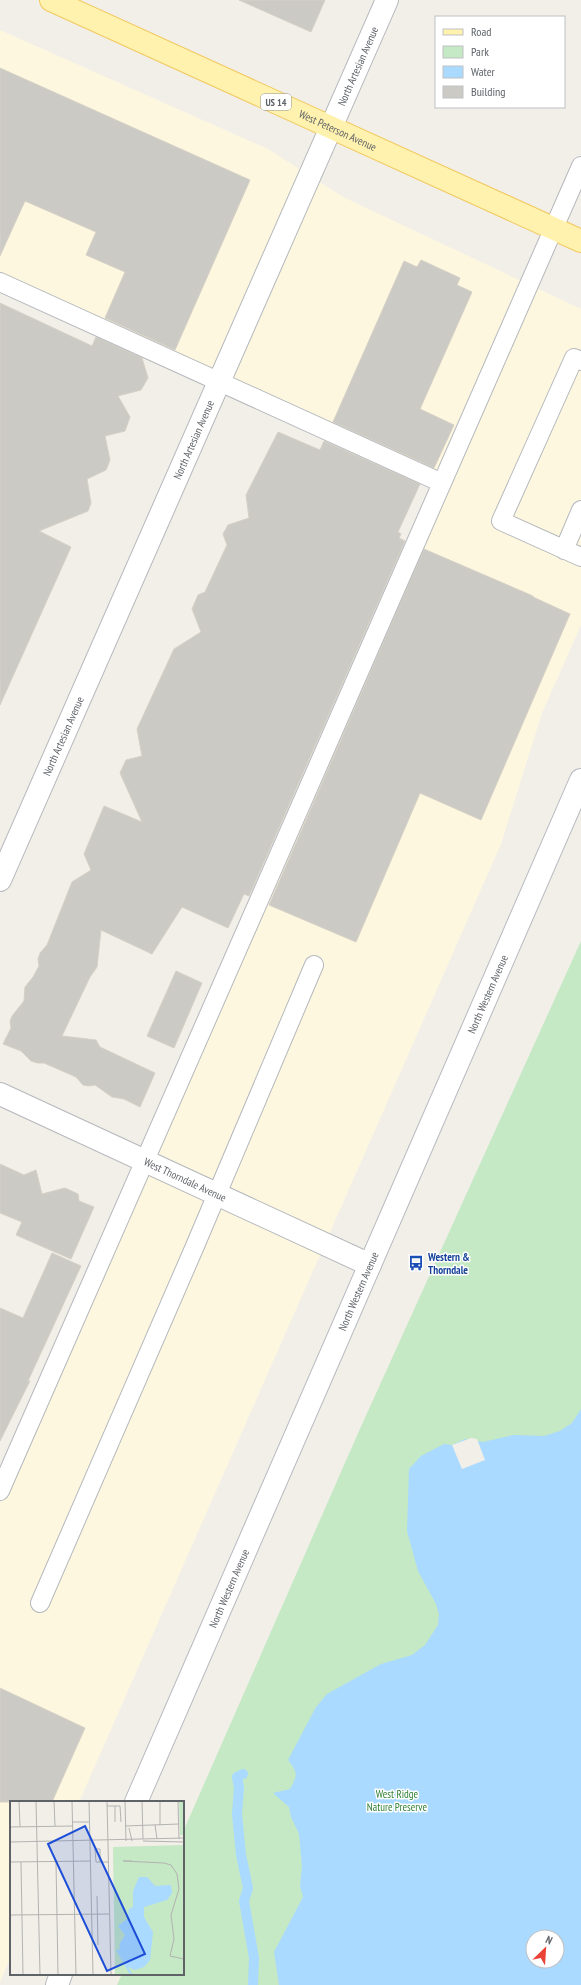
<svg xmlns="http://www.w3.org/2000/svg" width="581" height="1985" font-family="'PT Sans Narrow',sans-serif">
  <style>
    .commercial { fill: #fef7e0 }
    .green { fill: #c5e8c5; fill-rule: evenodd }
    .water { fill: #aadaff; fill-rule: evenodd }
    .pier { fill: #f1efe8 }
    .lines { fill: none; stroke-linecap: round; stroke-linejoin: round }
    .stream { stroke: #aadaff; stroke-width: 10 }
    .building { fill: #cccac5; stroke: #d6d1c6 }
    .lane-casing { stroke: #b5b8bc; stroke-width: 20 }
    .street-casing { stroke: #b5b8bc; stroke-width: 24 }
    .secondary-casing { stroke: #b6babf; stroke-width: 24 }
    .primary-casing { stroke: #f2c960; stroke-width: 24 }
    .lane { stroke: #fff; stroke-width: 18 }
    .street { stroke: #fff; stroke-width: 22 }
    .secondary { stroke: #fff; stroke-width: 22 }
    .primary { stroke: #fff2af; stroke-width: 22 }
    .labels { text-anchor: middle; stroke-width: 3; stroke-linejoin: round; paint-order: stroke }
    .shield { fill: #fff; stroke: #8f9295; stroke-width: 1 }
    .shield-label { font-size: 10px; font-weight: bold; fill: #5f6368 }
    .street-label { font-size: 11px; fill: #5f6368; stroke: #fff }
    .transit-label { font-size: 11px; font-weight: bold; fill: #164399; stroke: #fff; text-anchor: start }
    .park-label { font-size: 11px; fill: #348238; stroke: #fff }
    .inset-river { fill: none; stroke: #aadaff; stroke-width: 2 }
    .inset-road { fill: none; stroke: #b3b3b1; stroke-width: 1 }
    .view { fill: #1d4ed8; fill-opacity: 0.15; stroke: #1d4ed8; stroke-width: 2 }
    .inset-edge { fill: none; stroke: #5f6368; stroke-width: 2 }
  </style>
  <rect width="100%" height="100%" fill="#f1efe8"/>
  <path class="commercial" d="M 0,30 L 268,149 L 343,197 L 581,309 L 581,625 L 542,713 L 501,844 L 79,1802 L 11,1802 L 11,1957 L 0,1982 L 0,1503 L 448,483 L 0,278 Z"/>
  <path class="green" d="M 581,941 L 581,1985 L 117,1985 L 122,1974 L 183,1974 L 183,1832 L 359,1431 ZM 533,1937 L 557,1937 L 557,1961 L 533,1961 Z"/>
  <path class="water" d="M 581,1409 L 581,1985 L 279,1985 L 274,1952 L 303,1897 L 300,1886 L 302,1866 L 299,1834 L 291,1817 L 289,1807 L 273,1793 L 290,1789 C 298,1775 298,1773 288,1760 L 316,1707 L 327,1694 L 381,1664 L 412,1655 L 425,1645 L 438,1625 L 439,1614 L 436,1604 L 418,1571 L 407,1531 L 409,1469 L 421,1456 L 444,1444 L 452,1445 L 465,1439 L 483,1442 L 514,1435 L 544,1436 L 560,1431 L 572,1423 ZM 533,1937 L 557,1937 L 557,1961 L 533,1961 Z"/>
  <path class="pier" d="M 471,1438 L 477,1439 L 485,1460 L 462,1469 L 452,1445 Z"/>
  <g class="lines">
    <path class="stream" d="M 243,1774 L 237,1777 L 239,1788 L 237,1814 L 241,1855 L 248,1888 L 244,1901 L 254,1958 L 253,1985"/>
  </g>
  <path class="building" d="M 239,0 L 325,0 L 311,32 Z
    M 0,68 L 250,180 L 175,350 L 105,318 L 125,272 L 86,255 L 96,232 L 25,201 L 0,256 Z
    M 421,260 L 460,278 L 457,285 L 472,292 L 420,409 L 454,425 L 434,468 L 333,422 L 404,261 L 417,267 Z
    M 0,303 L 92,346 L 96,337 L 142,358 L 148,378 L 141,390 L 118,396 L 130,417 L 125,431 L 105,436 L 110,460 L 106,470 L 87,479 L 91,503 L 88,511 L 39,531 L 71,547 L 0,705 Z
    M 278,432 L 320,450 L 324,441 L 420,484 L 398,532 L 401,534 L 399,538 L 405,541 L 249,896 L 244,894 L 228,928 L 182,907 L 152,954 L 101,930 L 97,967 L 90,977 L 62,1036 L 96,1040 L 100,1047 L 155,1073 L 140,1107 L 124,1099 L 112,1097 L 95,1085 L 89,1086 L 83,1085 L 76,1077 L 44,1063 L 37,1063 L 31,1061 L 21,1051 L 3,1044 L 11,1028 L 10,1021 L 12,1016 L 24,1001 L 25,987 L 33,977 L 39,966 L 38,959 L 40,953 L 47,945 L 72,882 L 91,870 L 84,854 L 104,806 L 142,822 L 120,773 L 126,760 L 142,756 L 137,729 L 174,649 L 201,632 L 192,609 L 198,595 L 205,592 L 227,545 L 223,534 L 228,525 L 249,518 L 246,495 Z
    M 424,549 L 533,596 L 533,597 L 570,614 L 481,820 L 420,793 L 356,942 L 269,905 Z
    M 176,971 L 202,983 L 174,1048 L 147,1036 Z
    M 0,1164 L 24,1175 L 36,1170 L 42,1194 L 65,1188 L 78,1194 L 79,1201 L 94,1207 L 71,1259 L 16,1235 L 22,1222 L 0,1213 Z
    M 52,1253 L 81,1266 L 28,1381 L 30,1381 L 0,1441 L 0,1308 L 23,1318 Z
    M 0,1688 L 85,1728 L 52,1802 L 0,1802 Z"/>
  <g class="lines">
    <g class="lane-casing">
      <path id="lane" d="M 0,282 L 442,483
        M 581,361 L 574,358 L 501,521 L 581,557
        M 564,550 L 581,510
        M 0,1491 L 581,166
        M 40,1603 L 195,1246 L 314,965"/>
    </g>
    <g class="street-casing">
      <g id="street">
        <path id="s1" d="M 0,880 L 387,0"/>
        <path id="s2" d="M 0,1094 L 370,1265"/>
      </g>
    </g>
    <g class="secondary-casing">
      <g id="secondary">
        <path id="s3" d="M 136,1802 L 581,780"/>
        <path d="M 57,1985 L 61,1974"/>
      </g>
    </g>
    <g class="primary-casing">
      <g id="primary">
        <path id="s4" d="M 51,0 L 581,241"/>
      </g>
    </g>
    <use href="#lane" class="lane"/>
    <use href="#street" class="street"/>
    <use href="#secondary" class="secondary"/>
    <use href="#primary" class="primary"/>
  </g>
  <defs>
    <g id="bus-bare" transform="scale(1.2)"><path d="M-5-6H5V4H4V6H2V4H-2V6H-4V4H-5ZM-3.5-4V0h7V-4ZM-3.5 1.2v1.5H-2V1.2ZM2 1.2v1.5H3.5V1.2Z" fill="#1a4fb4" stroke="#fff" stroke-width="2.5" paint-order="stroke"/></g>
  </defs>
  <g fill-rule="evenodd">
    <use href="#bus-bare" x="416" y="1263"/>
  </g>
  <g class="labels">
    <rect class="shield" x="261" y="94" width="30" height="16" rx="3"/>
    <g class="shield-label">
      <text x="276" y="106">US 14</text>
    </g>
    <g class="street-label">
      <text dy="4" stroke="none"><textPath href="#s1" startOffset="889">North Artesian Avenue</textPath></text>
      <text dy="4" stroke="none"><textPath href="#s4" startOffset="315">West Peterson Avenue</textPath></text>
      <text dy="4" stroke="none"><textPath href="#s1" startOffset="481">North Artesian Avenue</textPath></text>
      <text dy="4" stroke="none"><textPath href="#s1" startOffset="157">North Artesian Avenue</textPath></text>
      <text dy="4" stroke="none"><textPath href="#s3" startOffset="881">North Western Avenue</textPath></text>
      <text dy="4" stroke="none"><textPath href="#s2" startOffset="204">West Thorndale Avenue</textPath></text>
      <text dy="4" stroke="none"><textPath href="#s3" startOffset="557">North Western Avenue</textPath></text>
      <text dy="4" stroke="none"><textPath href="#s3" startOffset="233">North Western Avenue</textPath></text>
    </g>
    <g class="transit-label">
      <text x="428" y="1261">Western &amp;<tspan x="428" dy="13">Thorndale</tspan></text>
    </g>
    <g class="park-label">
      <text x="397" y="1798">West Ridge<tspan x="397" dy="13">Nature Preserve</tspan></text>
    </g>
  </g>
  <g transform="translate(10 1801)">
    <rect width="174" height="174" fill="#f1efe8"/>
    <path d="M 169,0 L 174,0 L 174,34 L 170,34 ZM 174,44 L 174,174 L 105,174 L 103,46 Z" fill="#c5e8c5"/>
    <path d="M 129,76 L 137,76 L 145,85 L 161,84 L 162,92 L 157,99 L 134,106 L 134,116 L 143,131 L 140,159 L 134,166 L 125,169 L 118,166 L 109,150 L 110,142 L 115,134 L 108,125 L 117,118 L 119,108 L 123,106 L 123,90 Z" fill="#aadaff"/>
    <path class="inset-river" d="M 107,149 L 121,173"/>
    <path class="inset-road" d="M 9,0 L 10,26M 26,0 L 30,174M 44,0 L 45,25M 62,0 L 66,174M 79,0 L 83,174M 97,0 L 101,174M 115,0 L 116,40M 132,0 L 133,38M 150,0 L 150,24M 168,0 L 169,38M 97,5 L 110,5 L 111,21M 105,5 L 105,21M 62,21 L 80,21M 145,24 L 147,38M 115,25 L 169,23M 0,26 L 63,25M 119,27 L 122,40M 133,40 L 174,41M 0,41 L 174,37M 122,60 L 113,60 L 154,62 L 161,64 L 167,73 L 169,88 L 161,114 L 164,138 L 160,155 L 174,158M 0,61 L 81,60M 11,61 L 13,174M 46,61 L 48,174M 90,61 L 90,48 L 85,48 L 86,61 L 98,61M 87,95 L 88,144M 0,114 L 99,113"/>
    <path class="view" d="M 75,25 L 135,153 L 97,170 L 38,43 Z"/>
    <rect width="174" height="174" class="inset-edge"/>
  </g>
  <rect x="435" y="16" width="130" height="92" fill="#ffffff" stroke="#bfc1c3"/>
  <rect x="443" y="29" width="20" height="6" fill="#fff2af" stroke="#bfc1c3"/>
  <text x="471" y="36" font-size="12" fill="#5f6368">Road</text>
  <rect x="443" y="46" width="20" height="12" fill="#c5e8c5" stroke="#bfc1c3"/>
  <text x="471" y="56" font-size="12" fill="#5f6368">Park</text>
  <rect x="443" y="66" width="20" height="12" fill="#aadaff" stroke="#bfc1c3"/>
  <text x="471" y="76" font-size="12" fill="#5f6368">Water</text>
  <rect x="443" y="86" width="20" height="12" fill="#cccac5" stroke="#bfc1c3"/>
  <text x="471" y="96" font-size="12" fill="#5f6368">Building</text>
  <g transform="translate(545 1949) rotate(25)"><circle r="19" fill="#ffffff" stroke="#bfc1c3"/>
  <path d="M0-3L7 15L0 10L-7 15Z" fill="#ea4335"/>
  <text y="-6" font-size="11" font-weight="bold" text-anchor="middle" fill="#5f6368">N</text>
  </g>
</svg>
